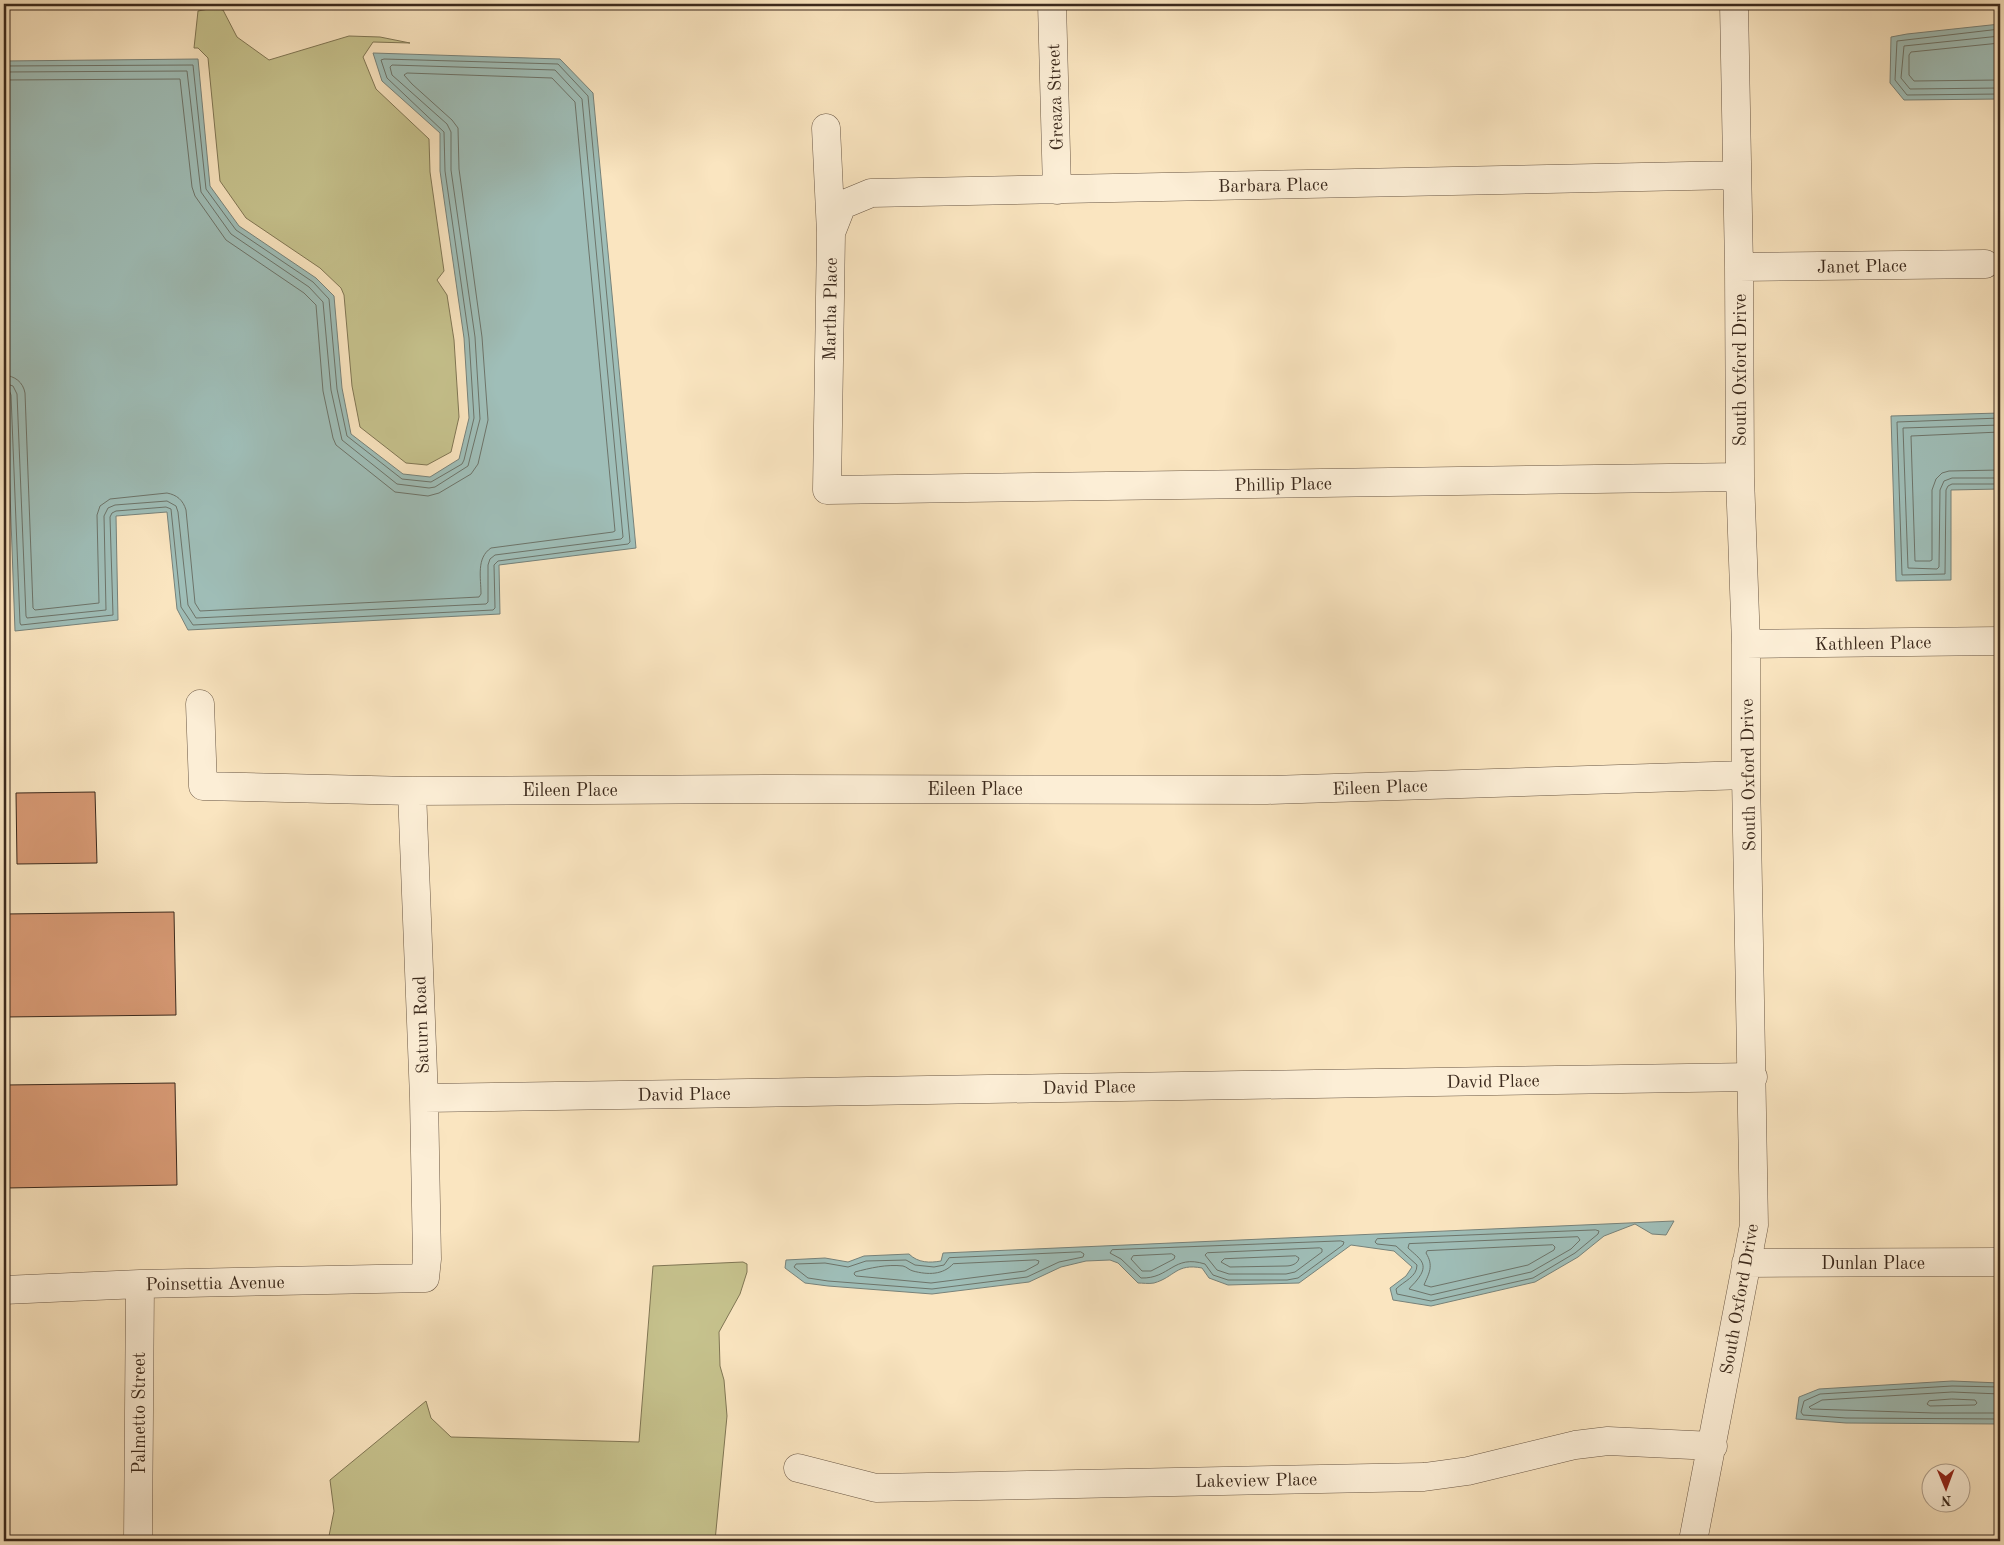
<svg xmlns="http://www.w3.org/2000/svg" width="2004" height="1545" font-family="'Old Standard TT',serif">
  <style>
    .green { fill: #c6c28d; stroke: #807654 }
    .water { fill: #9fbeb8; stroke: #77827a }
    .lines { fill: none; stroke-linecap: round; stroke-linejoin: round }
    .shore { stroke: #6d746a; stroke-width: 1 }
    .building { fill: #d89a75; stroke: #3b291c }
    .minor-casing { stroke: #6b5845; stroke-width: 29 }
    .minor { stroke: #fceed6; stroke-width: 28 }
    .labels { text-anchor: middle; stroke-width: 4; stroke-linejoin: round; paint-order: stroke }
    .street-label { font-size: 18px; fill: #3b291c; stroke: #fceed6 }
  </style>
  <rect width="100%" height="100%" fill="#fae5c0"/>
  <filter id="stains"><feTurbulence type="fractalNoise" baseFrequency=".004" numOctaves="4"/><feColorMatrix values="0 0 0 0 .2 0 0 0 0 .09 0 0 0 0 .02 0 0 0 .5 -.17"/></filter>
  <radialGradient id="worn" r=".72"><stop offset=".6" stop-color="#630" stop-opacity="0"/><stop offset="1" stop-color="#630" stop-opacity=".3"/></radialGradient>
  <path class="green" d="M 214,8 L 223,10 L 237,37 L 269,60 L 349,36 L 380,37 L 410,43 L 373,42 L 363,57 L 376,89 L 429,139 L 430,172 L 444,271 L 437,280 L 447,295 L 454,340 L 459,417 L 451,452 L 427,465 L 406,463 L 360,427 L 352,386 L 344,295 L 341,288 L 320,268 L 246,218 L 220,181 L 208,58 L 198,48 L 194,48 L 198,11 Z
    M 743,1262 L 747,1264 L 747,1272 L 740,1294 L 719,1332 L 720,1366 L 724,1380 L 727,1416 L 715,1541 L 328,1541 L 334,1511 L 330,1480 L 426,1401 L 431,1418 L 451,1437 L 639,1442 L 653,1266 Z"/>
  <path class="water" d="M 2000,24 L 2000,99 L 1904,100 L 1890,83 L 1891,37 L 1907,34 Z
    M 373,53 L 560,59 L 593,93 L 636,548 L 499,565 L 500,614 L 188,630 L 177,609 L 167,512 L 116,516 L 118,620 L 15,631 L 4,326 L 4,61 L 198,59 L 210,186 L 239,226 L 316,278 L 334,296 L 342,388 L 351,434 L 403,474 L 430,477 L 459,459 L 469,418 L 464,338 L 440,171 L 440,133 L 382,81 Z
    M 2000,413 L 2000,489 L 1951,490 L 1951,580 L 1896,581 L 1891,416 Z
    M 1674,1221 L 1666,1235 L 1652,1234 L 1635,1224 L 1604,1236 L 1578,1257 L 1535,1282 L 1431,1306 L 1393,1300 L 1390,1288 L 1406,1276 L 1412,1267 L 1394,1251 L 1351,1245 L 1299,1283 L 1228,1285 L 1209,1278 L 1202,1268 C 1176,1263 1175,1277 1154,1283 C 1149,1284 1142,1283 1138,1283 L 1118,1263 L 1110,1260 L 1086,1261 L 1061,1267 L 1029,1282 L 932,1294 L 828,1286 L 805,1283 L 785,1268 L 786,1260 L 825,1258 L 848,1262 L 864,1256 L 909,1254 C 918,1263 930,1263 941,1261 L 943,1253 Z
    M 1952,1381 L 2000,1383 L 2000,1424 L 1846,1423 L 1796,1419 L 1799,1397 L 1819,1389 Z"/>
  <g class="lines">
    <path class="shore" d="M 2000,29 L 1897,41 L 1895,80 L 1907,95 L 2000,94
      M 2000,36 L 1904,46 L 1901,78 L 1910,89 L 2000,88
      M 2000,43 L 1911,52 L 1909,55 L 1909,75 L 1914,81 L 2000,80
      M 4,66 L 193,65 L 206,189 L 236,230 L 313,282 L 329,299 L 337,389 L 347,436 L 402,479 L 431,482 L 462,464 L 464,460 L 474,418 L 469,338 L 445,171 L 444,132 L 387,78 L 381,60 L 384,59 L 558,64 L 588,96 L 630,542 L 628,544 L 498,561 L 494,565 L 495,608 L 493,610 L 193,625 L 181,607 L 171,509 L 166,507 L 116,511 L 112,513 L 110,517 L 113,615 L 21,625 L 20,623 L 11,395 L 9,390 L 4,389
      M 4,72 L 187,71 L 201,192 L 231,234 L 309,287 L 323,302 L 331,390 L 342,440 L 397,484 L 429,488 L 435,487 L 468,466 L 480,419 L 475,337 L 451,170 L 451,132 L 447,124 L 392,75 L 390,67 L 392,65 L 555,70 L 582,99 L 623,537 L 621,539 L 495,555 L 490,559 L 488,565 L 488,602 L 486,604 L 196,618 L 188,605 L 178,512 L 176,506 L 167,501 L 115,505 L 108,508 L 104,516 L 106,610 L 27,618 L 26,616 L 17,394 L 13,386 L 4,383
      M 4,80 L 180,79 L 192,187 L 195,196 L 226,240 L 304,293 L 316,305 L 323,391 L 333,438 L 336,445 L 395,492 L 428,496 L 439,493 L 471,474 L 478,464 L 488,420 L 482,337 L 459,169 L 458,128 L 452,120 L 412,84 L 404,75 L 407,73 L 552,78 L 575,102 L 615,531 L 613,532 L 491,548 C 476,558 481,578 481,594 L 479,597 L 200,611 L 195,603 L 186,510 C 183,500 177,495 167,493 L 110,499 L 100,506 L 97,515 L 99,603 L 35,610 L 33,608 L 25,393 C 23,382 15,376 4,375
      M 2000,418 L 1897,422 L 1902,575 L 1945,574 L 1946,490 L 1948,486 L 1952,484 L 2000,484
      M 2000,425 L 1903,428 L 1908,568 L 1937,569 L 1939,567 L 1940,490 L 1944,481 L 1952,478 L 2000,478
      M 2000,432 L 1911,436 L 1915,561 L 1930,561 L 1932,560 L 1932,490 L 1936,479 L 1942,473 L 1949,471 L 2000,470
      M 1596,1230 L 1599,1231 L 1598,1234 L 1575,1253 L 1533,1278 L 1431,1301 L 1397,1294 L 1396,1289 C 1404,1281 1417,1277 1417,1265 L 1396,1246 L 1377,1244 L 1375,1242 L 1377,1239 Z
      M 1578,1237 L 1580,1240 L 1571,1249 L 1531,1272 L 1431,1295 L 1409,1289 C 1411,1286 1414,1284 1417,1280 C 1430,1264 1420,1259 1408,1248 L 1409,1244 Z
      M 1341,1241 L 1344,1242 L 1343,1245 L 1298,1278 L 1287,1280 L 1228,1280 L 1213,1275 L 1205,1264 C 1173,1254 1170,1279 1141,1278 L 1121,1259 L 1110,1253 L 1112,1250 Z
      M 1553,1245 L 1555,1247 L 1554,1250 L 1528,1265 L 1431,1287 L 1424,1285 C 1429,1273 1434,1266 1426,1253 L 1427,1251 Z
      M 1320,1248 L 1322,1249 L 1322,1252 L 1295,1272 L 1286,1274 L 1229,1274 L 1217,1270 L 1205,1255 L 1207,1253 Z
      M 1081,1252 L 1084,1254 L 1083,1257 L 1059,1262 L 1027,1277 L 932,1289 L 828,1281 L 808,1278 L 794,1267 L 796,1264 L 825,1263 L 848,1267 L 866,1261 L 906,1260 L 915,1265 L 934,1267 L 944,1265 L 949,1258 Z
      M 1172,1254 L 1175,1256 L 1174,1259 L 1151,1271 L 1142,1271 L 1131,1259 L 1133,1256 Z
      M 1296,1256 L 1299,1258 C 1298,1264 1291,1266 1286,1266 L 1230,1267 L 1221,1262 L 1224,1259 Z
      M 1036,1260 L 1039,1261 L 1038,1264 L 1025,1271 L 931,1283 L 856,1276 L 854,1274 L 855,1272 C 870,1268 887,1264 903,1266 C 907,1267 909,1270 913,1271 C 928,1275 943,1275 953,1264 Z
      M 2000,1387 L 1952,1386 L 1820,1394 L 1804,1401 L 1801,1412 L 1803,1415 L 1846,1418 L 2000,1419
      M 2000,1394 L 1952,1392 L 1822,1400 L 1809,1407 L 1811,1409 L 1934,1413 L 2000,1413
      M 1952,1399 L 1975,1400 L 1977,1403 L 1975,1405 L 1930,1406 L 1927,1404 L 1929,1401 Z"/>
  </g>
  <path class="building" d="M 95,792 L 97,863 L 17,864 L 16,793 Z
    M 174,912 L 176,1015 L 4,1017 L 4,914 Z
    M 175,1083 L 177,1185 L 6,1188 L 5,1085 Z"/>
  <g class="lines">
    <g class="minor-casing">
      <path id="minor" d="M 1052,4 L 1057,190
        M 826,128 L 831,233 L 827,490 L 1740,477
        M 831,233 L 842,205 L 871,193 L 1737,175
        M 1739,267 L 1985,264
        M 1746,644 L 2000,641
        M 200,704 L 203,786 L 412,791 L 778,789 L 1267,790 L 1746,775
        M 424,1098 L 1753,1077
        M 1746,1263 L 2000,1262
        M 4,1290 L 140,1284 L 425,1278 L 427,1259 L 424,1098 L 412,791
        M 798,1468 L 876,1488 L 1424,1477 L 1468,1471 L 1575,1445 L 1608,1441 L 1713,1446
        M 138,1541 L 140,1284
        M 1693,1541 L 1754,1225 L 1746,775 L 1746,644 L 1740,477 L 1739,267 L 1734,4"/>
    </g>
    <use href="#minor" class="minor"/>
  </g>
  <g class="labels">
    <g class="street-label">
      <text transform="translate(1055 97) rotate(-92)" y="6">Greaza Street</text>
      <text transform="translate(1273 185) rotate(-1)" y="6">Barbara Place</text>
      <text transform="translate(1862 266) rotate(-1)" y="6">Janet Place</text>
      <text transform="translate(830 309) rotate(-89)" y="6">Martha Place</text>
      <text transform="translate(1740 370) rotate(-90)" y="6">South Oxford Drive</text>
      <text transform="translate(1283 484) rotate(-1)" y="6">Phillip Place</text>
      <text transform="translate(1873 643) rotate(-1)" y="6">Kathleen Place</text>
      <text transform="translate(1748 775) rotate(-91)" y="6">South Oxford Drive</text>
      <text transform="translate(1380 787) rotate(-2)" y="6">Eileen Place</text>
      <text x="975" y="795">Eileen Place</text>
      <text x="570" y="796">Eileen Place</text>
      <text transform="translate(421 1025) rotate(-92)" y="6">Saturn Road</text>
      <text transform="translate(1493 1081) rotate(-1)" y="6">David Place</text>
      <text transform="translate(1089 1087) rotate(-1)" y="6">David Place</text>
      <text transform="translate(684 1094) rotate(-1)" y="6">David Place</text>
      <text x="1873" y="1269">Dunlan Place</text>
      <text transform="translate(215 1283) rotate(-1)" y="6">Poinsettia Avenue</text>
      <text transform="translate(1739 1299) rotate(-80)" y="6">South Oxford Drive</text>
      <text transform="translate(139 1413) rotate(-90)" y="6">Palmetto Street</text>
      <text transform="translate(1256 1480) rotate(-1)" y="6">Lakeview Place</text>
    </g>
  </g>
  <rect width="2004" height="1545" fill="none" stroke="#fae5c0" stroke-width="20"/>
  <rect x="5" y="5" width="1994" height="1535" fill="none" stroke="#3b291c" stroke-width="2.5"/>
  <rect x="10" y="10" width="1984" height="1525" fill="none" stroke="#3b291c"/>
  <g transform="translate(1946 1488) rotate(179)"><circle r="24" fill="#fceed6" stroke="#af9f8c"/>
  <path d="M0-4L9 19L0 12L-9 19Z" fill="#8f2418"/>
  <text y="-8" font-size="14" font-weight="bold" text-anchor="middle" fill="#3b291c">N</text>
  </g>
  <rect width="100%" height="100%" filter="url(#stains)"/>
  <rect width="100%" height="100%" fill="url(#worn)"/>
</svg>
